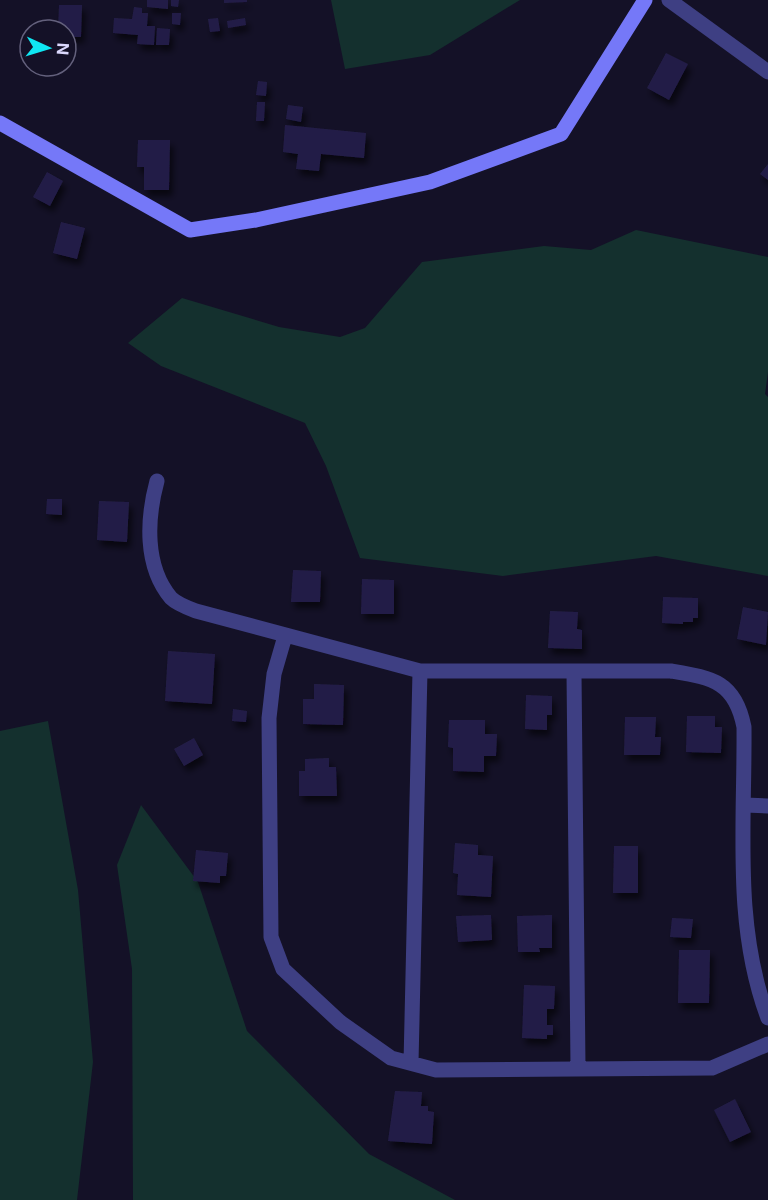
<svg xmlns="http://www.w3.org/2000/svg" width="768" height="1200" font-family="Inter,sans-serif">
  <style>
    .green { fill: #14302e }
    .building { fill: #241e47; filter: url(#shadow) }
    .lines { fill: none; stroke-linecap: round; stroke-linejoin: round }
    .street { stroke: #3e3f83; stroke-width: 15 }
    .secondary { stroke: #7578f8; stroke-width: 15 }
  </style>
  <defs>
    <filter id="shadow"><feDropShadow dx="3.5" dy="6" stdDeviation="3" flood-color="#0009"/></filter>
  </defs>
  <rect width="100%" height="100%" fill="#141127"/>
  <path class="green" d="M 331,0 L 520,0 L 430,55 L 345,69 Z
    M 636,230 L 768,257 L 768,372 L 765,394 L 768,397 L 768,576 L 656,556 L 503,576 L 360,558 L 326,466 L 305,423 L 161,366 L 128,343 L 182,298 L 279,327 L 340,337 L 365,328 L 422,262 L 544,246 L 591,250 Z
    M 48,721 L 78,890 L 93,1062 L 77,1200 L 0,1200 L 0,731 Z
    M 141,805 L 198,882 L 247,1031 L 369,1154 L 455,1200 L 133,1200 L 132,969 L 117,865 Z"/>
  <path class="building" d="M 147,0 L 168,0 L 168,9 L 147,7 Z
    M 171,0 L 179,0 L 178,7 L 171,6 Z
    M 224,0 L 247,0 L 247,2 L 224,3 Z
    M 59,5 L 82,5 L 81,37 L 66,37 L 66,30 L 58,30 Z
    M 134,7 L 142,8 L 142,13 L 148,13 L 147,26 L 155,26 L 154,45 L 137,44 L 138,35 L 113,33 L 114,18 L 132,19 Z
    M 172,13 L 181,13 L 180,25 L 172,24 Z
    M 218,18 L 220,31 L 210,32 L 208,19 Z
    M 245,18 L 246,25 L 228,28 L 227,21 Z
    M 157,28 L 170,29 L 169,45 L 156,45 Z
    M 666,53 L 688,64 L 669,100 L 647,88 Z
    M 258,81 L 267,82 L 266,96 L 256,95 Z
    M 257,102 L 265,102 L 264,121 L 256,121 Z
    M 288,105 L 303,107 L 301,122 L 286,119 Z
    M 285,125 L 366,133 L 364,158 L 321,154 L 319,171 L 296,169 L 298,154 L 283,152 Z
    M 138,140 L 170,140 L 169,190 L 144,190 L 144,167 L 137,167 Z
    M 768,164 L 768,180 L 760,174 Z
    M 47,172 L 63,181 L 50,206 L 33,197 Z
    M 61,222 L 85,228 L 77,259 L 53,253 Z
    M 47,499 L 62,499 L 62,515 L 46,514 Z
    M 99,501 L 129,502 L 127,542 L 97,540 Z
    M 293,570 L 321,571 L 320,602 L 291,602 Z
    M 362,579 L 394,580 L 394,614 L 361,614 Z
    M 663,597 L 698,598 L 698,618 L 693,618 L 693,622 L 683,622 L 683,624 L 662,623 Z
    M 743,607 L 768,612 L 766,645 L 737,639 Z
    M 550,611 L 578,612 L 577,629 L 582,630 L 582,649 L 548,648 Z
    M 168,651 L 215,654 L 212,704 L 165,701 Z
    M 314,684 L 344,685 L 343,725 L 303,724 L 303,699 L 314,699 Z
    M 526,695 L 552,696 L 552,715 L 547,715 L 547,730 L 525,729 Z
    M 233,709 L 247,711 L 246,722 L 232,721 Z
    M 687,716 L 715,716 L 715,727 L 722,727 L 721,753 L 686,752 Z
    M 625,717 L 656,717 L 655,737 L 661,737 L 660,755 L 624,755 Z
    M 449,720 L 485,720 L 485,734 L 497,734 L 496,756 L 484,756 L 484,772 L 453,771 L 453,748 L 448,747 Z
    M 194,738 L 203,755 L 184,766 L 174,749 Z
    M 329,758 L 329,767 L 336,767 L 337,796 L 299,796 L 299,771 L 305,771 L 305,759 Z
    M 455,843 L 478,845 L 478,855 L 493,856 L 491,897 L 457,895 L 458,874 L 453,873 Z
    M 614,846 L 638,846 L 638,893 L 613,893 Z
    M 196,850 L 228,853 L 226,876 L 220,876 L 220,883 L 193,881 Z
    M 491,915 L 492,940 L 458,942 L 456,916 Z
    M 552,915 L 552,948 L 539,948 L 540,952 L 518,952 L 517,916 Z
    M 672,918 L 693,919 L 691,938 L 670,937 Z
    M 679,950 L 710,950 L 709,1003 L 678,1003 Z
    M 524,985 L 555,986 L 554,1009 L 547,1009 L 547,1025 L 553,1025 L 553,1035 L 547,1035 L 547,1039 L 522,1038 Z
    M 395,1091 L 422,1092 L 421,1106 L 428,1106 L 428,1111 L 434,1112 L 432,1144 L 388,1141 Z
    M 735,1099 L 751,1132 L 730,1142 L 714,1110 Z"/>
  <g class="lines">
    <path class="street" d="M 669,0 L 768,72
      M 157,481 C 147,518 144,566 171,598 C 177,604 188,608 196,611 L 420,671 L 671,671 C 712,678 735,681 744,727 C 745,824 733,925 768,1018
      M 285,636 L 274,674 L 269,718 L 271,937 L 283,969 L 340,1022 L 391,1058 L 436,1070 L 712,1068 L 768,1044
      M 574,673 L 578,1067
      M 745,805 L 768,806
      M 411,1063 L 420,671"/>
    <path class="secondary" d="M 0,123 L 190,230 L 256,220 L 430,182 L 561,134 L 645,0"/>
  </g>
  <g transform="translate(48 48) rotate(94)"><circle r="28" fill="#141127" stroke="#64617d" stroke-width="1.5"/>
  <path d="M0-4.5L10 22L0 15L-10 22Z" fill="#0fe7f3"/>
  <text y="-9" font-size="16" font-weight="bold" text-anchor="middle" fill="#dbd8fd">N</text>
  </g>
</svg>
